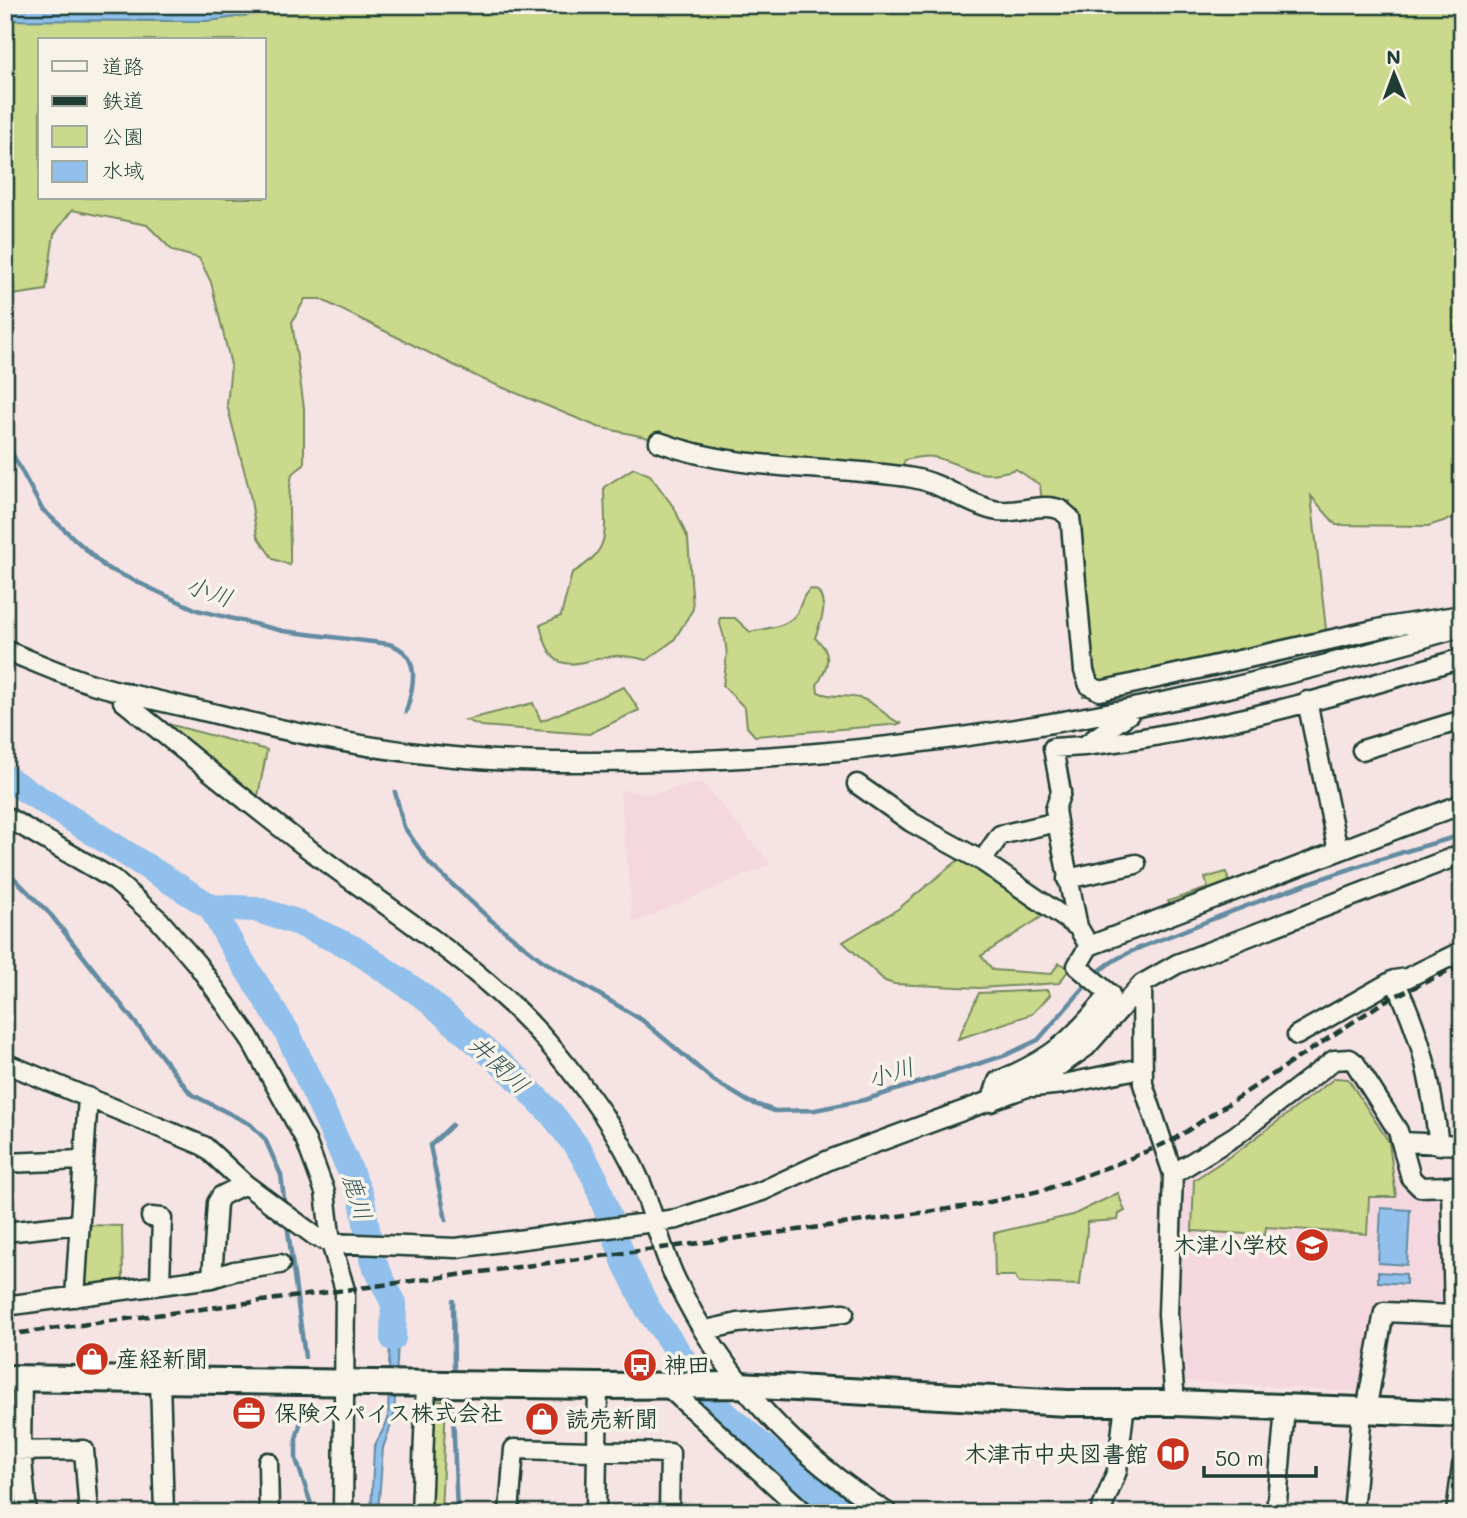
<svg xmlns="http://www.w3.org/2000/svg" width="1467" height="1518" font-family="Mali,'Klee One',sans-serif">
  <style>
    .built { fill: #f5d8df }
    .green { fill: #cbd98c; stroke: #758b60; stroke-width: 2; fill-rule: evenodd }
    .water { fill: #90c0eb; stroke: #638ca2; stroke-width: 2 }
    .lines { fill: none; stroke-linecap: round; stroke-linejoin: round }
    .stream { stroke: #638ca2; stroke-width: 4.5 }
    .river { stroke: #90c0eb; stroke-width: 26 }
    .street-casing { stroke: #1f3d34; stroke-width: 23 }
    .secondary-casing { stroke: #1f3d34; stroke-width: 30 }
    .street { stroke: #f7f3e8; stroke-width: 18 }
    .secondary { stroke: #f7f3e8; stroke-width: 24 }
    .rail { stroke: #1f3d34; stroke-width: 4.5; stroke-dasharray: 10 5; stroke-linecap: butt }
    .labels { text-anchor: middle; stroke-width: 7; stroke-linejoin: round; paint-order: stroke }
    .poi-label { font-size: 23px; font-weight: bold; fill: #1f3d34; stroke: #f7f3e8; text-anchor: start }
    .water-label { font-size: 24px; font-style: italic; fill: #365759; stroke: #f7f3e8 }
  </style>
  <rect width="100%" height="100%" fill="#f6e3e3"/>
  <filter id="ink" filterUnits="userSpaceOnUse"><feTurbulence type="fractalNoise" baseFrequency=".0143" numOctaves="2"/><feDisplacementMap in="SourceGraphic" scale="14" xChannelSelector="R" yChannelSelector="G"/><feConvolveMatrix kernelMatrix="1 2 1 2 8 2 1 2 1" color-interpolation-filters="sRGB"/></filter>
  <g filter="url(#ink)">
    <path class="built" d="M 702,782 L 771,864 L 633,923 L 620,790 L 652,794 Z
      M 1337,1065 L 1349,1067 L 1395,1135 L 1407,1184 L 1448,1195 L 1449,1305 L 1440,1309 L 1381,1307 L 1365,1392 L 1178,1381 L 1173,1296 L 1178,1178 Z"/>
    <path class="green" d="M 320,5 L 1462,5 L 1462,515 L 1428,526 L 1336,525 L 1311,496 L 1327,638 L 1108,692 L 1083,696 L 1070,501 L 1042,502 L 1040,485 L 1016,469 C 974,482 970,465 933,457 C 925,455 914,458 905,460 L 900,474 L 748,459 L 598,427 L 482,379 L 320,299 L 305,299 L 292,322 L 304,408 L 304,465 L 292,474 C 286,504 291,533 290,565 L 273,559 L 257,536 L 249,489 L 227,405 L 231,365 L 211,282 L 199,258 L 173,251 L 147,225 L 72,210 L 54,234 L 46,290 L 5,296 L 5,20 L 208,21 ZM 40,40 L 264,40 L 264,198 L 40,198 Z
      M 634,468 L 650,475 L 675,509 L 688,539 L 693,609 L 674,640 L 647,660 C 637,658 625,655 614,656 C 571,662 553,680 540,625 L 561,616 L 572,573 C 614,550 604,530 604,487 Z
      M 811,589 L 818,591 C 829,608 820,622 815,638 C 834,653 828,667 817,685 L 818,692 C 833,699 848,694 863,699 C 879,705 887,719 902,724 L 755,736 L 747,727 L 745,708 L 723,686 C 727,653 730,654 719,621 L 720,618 L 735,618 L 750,632 C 766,628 787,628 797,613 C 802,604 802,594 811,589 Z
      M 624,687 L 639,710 L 589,734 L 481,726 L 466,720 L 533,703 L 541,721 Z
      M 149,719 L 267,750 L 257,801 Z
      M 962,857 L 1043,916 L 981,956 L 993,970 L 1051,974 L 1059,963 L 1070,968 L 1059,983 L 979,988 L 894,984 L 885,981 L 843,942 L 898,909 Z
      M 1226,872 L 1231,888 L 1172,910 L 1168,901 L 1208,888 L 1205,878 Z
      M 1048,990 L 1050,995 L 1032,1014 L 958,1039 L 979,993 Z
      M 1335,1078 L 1348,1079 L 1389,1142 L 1396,1197 L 1369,1197 L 1367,1234 L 1266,1227 L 1265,1235 L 1192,1231 L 1194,1180 L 1241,1149 Z
      M 1118,1193 L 1125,1211 L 1119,1214 L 1118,1220 L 1087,1222 C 1088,1244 1081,1263 1080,1285 L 1019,1283 L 1015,1276 L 995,1276 L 994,1233 L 1073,1215 Z
      M 87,1225 L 122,1226 L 123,1281 L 91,1286 L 83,1281 Z
      M 433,1400 L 446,1401 L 441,1513 L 427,1513 Z"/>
    <path class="water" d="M 5,5 L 320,5 L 208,21 L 5,20 Z
      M 1381,1208 L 1410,1210 L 1407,1265 L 1378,1263 Z
      M 1378,1272 L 1406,1274 L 1406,1284 L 1378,1282 Z
      M 394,1304 L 399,1324 L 394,1416 L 383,1448 L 378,1513 L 371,1513 L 374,1447 L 388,1420 L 390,1322 Z"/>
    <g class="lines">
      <path class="stream" d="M 5,440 L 42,509 L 105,567 L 197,610 L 283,631 L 389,644 C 422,654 414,686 406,712
        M 395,792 L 404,827 L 430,864 L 492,921 L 543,961 L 642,1020 L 713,1080 L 749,1102 L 775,1111 L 815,1110 L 864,1100 L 1006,1055 L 1038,1040 L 1089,982
        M 5,869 L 51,915 L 191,1094 L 250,1124 L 265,1139 L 281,1175 L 285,1207
        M 1095,975 C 1117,953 1156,942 1185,930 C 1276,893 1367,861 1462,835
        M 446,1220 L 430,1146 L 452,1125
        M 287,1223 L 305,1357
        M 453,1301 L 454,1367
        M 453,1411 L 457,1513
        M 303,1414 L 296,1439 L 296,1459 L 314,1513"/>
      <path class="river" d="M 5,777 L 211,907 L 255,909 L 296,922 L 353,948 L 423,996 L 513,1074 L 552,1114 L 580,1151 L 595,1178 L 625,1263 L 648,1309 L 715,1405 L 803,1481 L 848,1513
        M 211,907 L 234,949 L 287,1032 L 348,1166 L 362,1199 L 372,1259 L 394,1304 L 393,1338"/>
      <g class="street-casing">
        <path id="street" d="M 659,442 C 741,473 829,464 913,478 C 943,483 965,503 993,510 C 1015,516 1041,501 1061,510 L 1070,518 L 1071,525 L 1084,671 L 1089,685 L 1100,691 L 1387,627 L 1462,615
          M 5,650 C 35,662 65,676 96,685 C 134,696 173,704 212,713 C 291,733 372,750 454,757 C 526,764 598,762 670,761 C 940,754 1203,703 1462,627
          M 124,692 L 123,701 C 184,750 244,800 306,847 C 391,911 485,967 554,1050 C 587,1090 620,1134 641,1183 C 654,1214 661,1249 676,1280 C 722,1377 797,1457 888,1513
          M 1307,701 L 1338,851
          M 1084,746 C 1212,732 1340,695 1462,658
          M 1362,750 L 1462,720
          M 857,784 L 911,822 L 982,861 L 1078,927 L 1089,946
          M 5,816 L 113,879 L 159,920 L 197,964 L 249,1037 L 306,1141 L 325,1192 L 331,1243 L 345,1290 L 343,1513
          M 982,861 L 1000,835 L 1057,822
          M 1067,879 L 1136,864
          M 1078,927 L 1057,822 L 1055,809 L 1061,792 L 1053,748 L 1084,746 L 1129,714
          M 1394,980 C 1423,1036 1431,1084 1439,1145
          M 1142,984 L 1143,1084 L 1173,1174 L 1168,1314 L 1175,1403
          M 1297,1035 L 1394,980 L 1407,978 L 1462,951
          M 5,1063 L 204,1146 L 245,1184 L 315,1236 L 331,1243 L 456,1248 L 677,1219 L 762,1191 L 829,1160 L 1030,1086 L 1086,1047 L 1142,984 L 1177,964 L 1462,854
          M 1033,1087 L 1064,1084 L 1142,1068
          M 991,1102 L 998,1081 C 1054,1058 1072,1040 1110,994 L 1077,966 L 1089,946 L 1462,804
          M 1403,1142 L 1462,1145
          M 5,1163 L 83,1160
          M 1173,1174 L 1235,1136 L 1334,1060 L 1350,1059 L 1355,1063 L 1398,1131 L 1411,1178 L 1420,1187 L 1451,1186 L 1454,1315 L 1384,1312 L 1366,1411
          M 151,1217 L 162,1218 L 160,1284
          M 5,1232 L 80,1224
          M 212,1278 L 234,1271 L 280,1264
          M 75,1297 L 88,1097
          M 5,1306 L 212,1278 L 217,1203 L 221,1196 L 245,1184
          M 706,1330 L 738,1323 L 844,1313
          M 22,1378 L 21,1450 L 27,1513
          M 160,1380 L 164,1513
          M 667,1386 L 805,1513
          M 5,1451 L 84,1450 L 89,1513
          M 268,1462 L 269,1513
          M 421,1513 L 426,1384
          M 509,1513 L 514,1449 L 670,1453 L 669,1513
          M 596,1513 L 598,1386
          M 1100,1513 L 1117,1471 L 1125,1403
          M 1276,1513 L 1285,1408
          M 1353,1513 L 1362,1412
          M 1456,1513 L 1462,1466"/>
      </g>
      <g class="secondary-casing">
        <path id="secondary" d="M 5,1378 L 598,1386 L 739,1385 L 1067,1403 L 1175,1403 L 1462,1414"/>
      </g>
      <use href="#street" class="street"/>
      <use href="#secondary" class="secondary"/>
      <path class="rail" d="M 5,1335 L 828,1226 L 976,1205 L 1044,1190 L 1119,1163 L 1173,1140 L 1385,1001 L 1462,965"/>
    </g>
  </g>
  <defs>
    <g id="school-disc" transform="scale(1.75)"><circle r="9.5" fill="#c8321e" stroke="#f7f3e8"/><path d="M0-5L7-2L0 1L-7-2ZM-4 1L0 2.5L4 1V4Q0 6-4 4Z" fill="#fff"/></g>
    <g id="shop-disc" transform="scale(1.75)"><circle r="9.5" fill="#c8321e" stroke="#f7f3e8"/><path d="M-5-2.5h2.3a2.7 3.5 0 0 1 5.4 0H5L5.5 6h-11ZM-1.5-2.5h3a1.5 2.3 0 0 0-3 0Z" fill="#fff"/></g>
    <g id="bus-disc" transform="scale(1.75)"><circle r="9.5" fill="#c8321e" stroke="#f7f3e8"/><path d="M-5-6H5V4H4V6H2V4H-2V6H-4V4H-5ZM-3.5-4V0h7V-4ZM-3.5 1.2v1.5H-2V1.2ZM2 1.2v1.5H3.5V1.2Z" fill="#fff"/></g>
    <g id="office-disc" transform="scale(1.75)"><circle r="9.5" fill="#c8321e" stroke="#f7f3e8"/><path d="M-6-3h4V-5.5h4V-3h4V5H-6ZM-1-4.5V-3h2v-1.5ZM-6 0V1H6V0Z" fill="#fff"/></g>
    <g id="library-disc" transform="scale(1.75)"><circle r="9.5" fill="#c8321e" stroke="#f7f3e8"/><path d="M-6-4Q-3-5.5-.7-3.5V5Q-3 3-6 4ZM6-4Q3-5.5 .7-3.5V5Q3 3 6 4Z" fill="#fff"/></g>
  </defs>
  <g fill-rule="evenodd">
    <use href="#school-disc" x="1312" y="1245"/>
    <use href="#shop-disc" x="92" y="1359"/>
    <use href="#bus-disc" x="640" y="1365"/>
    <use href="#office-disc" x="249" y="1413"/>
    <use href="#shop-disc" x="542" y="1419"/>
    <use href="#library-disc" x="1173" y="1454"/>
  </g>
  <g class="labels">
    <g class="poi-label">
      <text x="1288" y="1253" text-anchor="end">木津小学校</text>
      <text x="116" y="1367">産経新聞</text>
      <text x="664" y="1373">神田</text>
      <text x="274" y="1421">保険スパイス株式会社</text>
      <text x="566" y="1427">読売新聞</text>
      <text x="1148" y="1462" text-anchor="end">木津市中央図書館</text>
    </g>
    <g class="water-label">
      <text transform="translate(209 592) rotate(19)" y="8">小川</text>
      <text transform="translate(499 1065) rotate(43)" y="8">井関川</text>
      <text transform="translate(891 1073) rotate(-17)" y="8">小川</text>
      <text transform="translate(357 1197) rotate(73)" y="8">鹿川</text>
    </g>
  </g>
  <rect width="1467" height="1518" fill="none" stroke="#f7f3e8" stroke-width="28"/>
  <rect x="14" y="14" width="1439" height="1490" fill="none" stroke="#1f3d34" stroke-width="2.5" filter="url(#ink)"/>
  <rect x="38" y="38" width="228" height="161" fill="#f7f3e8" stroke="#a1aaa0" stroke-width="2"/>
  <rect x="52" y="61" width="35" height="10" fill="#f7f3e8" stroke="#a1aaa0" stroke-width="2"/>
  <text x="102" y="74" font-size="21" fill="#1f3d34">道路</text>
  <rect x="52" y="96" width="35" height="10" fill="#1f3d34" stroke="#a1aaa0" stroke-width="2"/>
  <text x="102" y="108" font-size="21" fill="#1f3d34">鉄道</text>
  <rect x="52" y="126" width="35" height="21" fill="#cbd98c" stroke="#a1aaa0" stroke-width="2"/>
  <text x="102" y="144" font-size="21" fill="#1f3d34">公園</text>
  <rect x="52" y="161" width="35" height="21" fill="#90c0eb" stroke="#a1aaa0" stroke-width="2"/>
  <text x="102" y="178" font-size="21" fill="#1f3d34">水域</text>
  <g transform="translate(1394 74) rotate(359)" stroke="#f7f3e8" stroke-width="5" paint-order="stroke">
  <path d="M0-5L12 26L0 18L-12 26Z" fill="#1f3d34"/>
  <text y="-10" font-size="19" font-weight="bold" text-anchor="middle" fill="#1f3d34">N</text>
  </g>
  <path d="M1204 1466v10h112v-10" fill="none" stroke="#1f3d34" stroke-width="3.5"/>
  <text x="1215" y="1466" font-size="21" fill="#1f3d34" stroke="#f7f3e8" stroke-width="5" paint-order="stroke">50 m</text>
</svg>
